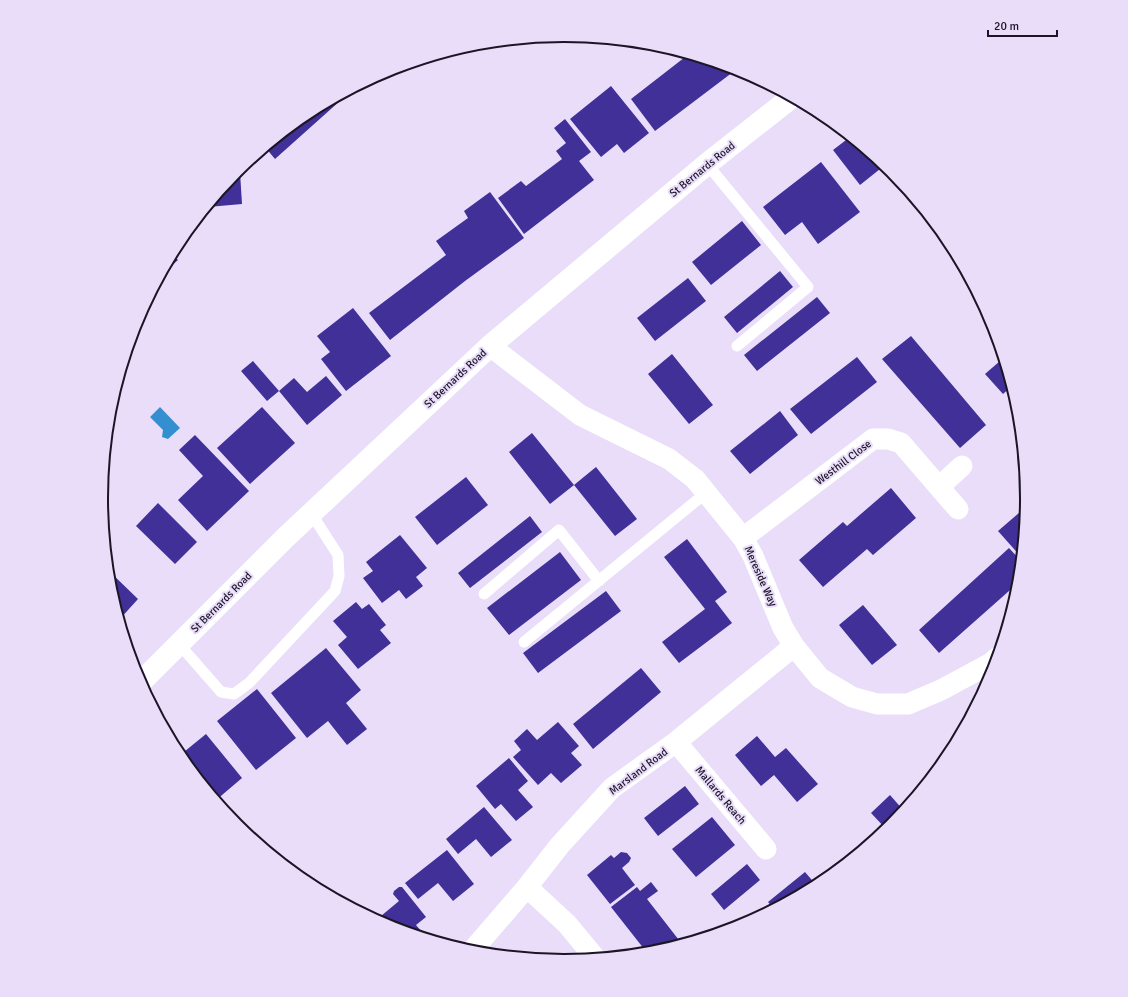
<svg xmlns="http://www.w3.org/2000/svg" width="1128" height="997" font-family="Signika,sans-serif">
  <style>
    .water { fill: #338fcf }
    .building { fill: #403097 }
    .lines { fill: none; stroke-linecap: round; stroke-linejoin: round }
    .lane { stroke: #fff; stroke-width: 11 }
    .street { stroke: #fff; stroke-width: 21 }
    .secondary { stroke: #fff; stroke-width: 22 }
    .labels { text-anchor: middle; stroke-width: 4; stroke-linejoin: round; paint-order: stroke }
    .street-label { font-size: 11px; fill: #1c1526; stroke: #e9ddfa }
    .rim { fill: none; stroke: #1c1526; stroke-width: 2 }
  </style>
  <rect width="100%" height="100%" fill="#e9ddfa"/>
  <path class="water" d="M 160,407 L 180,428 L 168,439 L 162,437 L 163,430 L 150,417 Z"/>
  <path class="building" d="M 689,54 L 737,69 L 655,131 L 631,99 Z
    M 611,86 L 649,133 L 624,153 L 617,144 L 601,157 L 570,119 Z
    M 337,97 L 341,100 L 275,159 L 265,147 L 307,113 Z
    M 565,119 L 591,152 L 579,161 L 594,180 L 524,234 L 498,198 L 521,181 L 526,186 L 562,159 L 556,151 L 566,143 L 554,128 Z
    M 850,137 L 885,165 L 860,185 L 833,150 Z
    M 821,162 L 860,212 L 818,244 L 802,222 L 785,235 L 763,207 Z
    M 240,172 L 242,204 L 208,207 L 235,173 Z
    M 490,192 L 524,238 L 465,281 L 390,340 L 369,313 L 446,255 L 436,241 L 468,218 L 464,211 Z
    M 742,221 L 761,245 L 711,285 L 692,262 Z
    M 172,254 L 178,260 L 161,275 Z
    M 780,271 L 793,287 L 737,333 L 724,317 Z
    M 688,278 L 706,301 L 655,341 L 637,318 Z
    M 817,297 L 830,313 L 757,371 L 744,355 Z
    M 353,308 L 391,356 L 346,391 L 321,359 L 330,352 L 317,336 Z
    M 911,336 L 986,425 L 960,448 L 882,359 Z
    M 672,354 L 713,405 L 689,424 L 648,374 Z
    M 857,357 L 877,382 L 811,434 L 790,409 Z
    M 253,361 L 279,391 L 267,401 L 241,371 Z
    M 1000,361 L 1007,369 L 1012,386 L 1003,394 L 985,374 Z
    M 326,376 L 342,395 L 307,425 L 279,391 L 294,378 L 307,392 Z
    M 262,407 L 295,443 L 250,484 L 217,448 Z
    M 780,411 L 798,435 L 750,474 L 730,451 Z
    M 532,433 L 574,485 L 550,504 L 509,452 Z
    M 195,435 L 249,491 L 207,531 L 178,500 L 203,476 L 179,450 Z
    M 596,467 L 637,519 L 615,536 L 574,485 Z
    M 466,477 L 488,505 L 437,545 L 415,517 Z
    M 891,488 L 916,518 L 873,555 L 867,549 L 823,587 L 799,560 L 843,522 L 847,526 Z
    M 158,503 L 197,542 L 175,564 L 136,526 Z
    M 1027,506 L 1026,513 L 1022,558 L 998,531 Z
    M 530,516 L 542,532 L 470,588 L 458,573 Z
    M 400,535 L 427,568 L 416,577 L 423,586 L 406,599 L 399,590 L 382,603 L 363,578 L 373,571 L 366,562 Z
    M 687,539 L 727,592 L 715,601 L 732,623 L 679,663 L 662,642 L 705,609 L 664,557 Z
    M 1009,548 L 1021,561 L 1019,582 L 939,653 L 919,630 Z
    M 560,552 L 581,580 L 509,635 L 487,608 Z
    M 108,570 L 138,599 L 119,620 L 109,589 Z
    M 606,591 L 621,611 L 538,673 L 523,653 Z
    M 356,602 L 362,609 L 369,604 L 386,625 L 380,630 L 391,643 L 358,669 L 338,645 L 347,637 L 333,621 Z
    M 863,605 L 897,645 L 872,665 L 839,625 Z
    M 326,648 L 361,690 L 346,703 L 367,729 L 347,745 L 328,721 L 307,738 L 271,693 Z
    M 641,668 L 661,692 L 593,749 L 573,724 Z
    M 257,689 L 296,738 L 256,770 L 217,721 Z
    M 558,722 L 579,746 L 571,753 L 582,765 L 561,783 L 551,773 L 538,785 L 513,757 L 521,750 L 514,741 L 527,729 L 537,740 Z
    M 206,734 L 242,778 L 215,801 L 179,756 Z
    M 757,736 L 775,757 L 786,748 L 818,784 L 797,802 L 774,775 L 761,786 L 735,755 Z
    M 509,758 L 528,781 L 518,790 L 533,807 L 516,821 L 501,804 L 495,809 L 476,786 Z
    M 685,786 L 699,804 L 658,836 L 644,818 Z
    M 890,795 L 904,811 L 887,830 L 871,813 Z
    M 484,807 L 512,840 L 491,857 L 476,839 L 458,854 L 446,839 Z
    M 712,817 L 735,845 L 696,877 L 672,849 Z
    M 447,850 L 474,884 L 453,901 L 438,883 L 418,899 L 405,883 Z
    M 621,852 L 627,853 L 631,858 L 629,862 L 622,868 L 635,885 L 610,904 L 587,875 L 611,855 L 614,858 Z
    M 747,864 L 760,880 L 724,910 L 711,894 Z
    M 805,872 L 817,886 L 774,909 L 768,902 Z
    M 651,882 L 658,891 L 647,899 L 682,944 L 648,954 L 611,907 L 637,887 L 640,891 Z
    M 399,887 L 402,887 L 426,917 L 416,925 L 428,939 L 386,927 L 375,921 L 399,901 L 393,894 L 394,891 Z"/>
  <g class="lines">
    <path class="lane" d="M 707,164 L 808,287 L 737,346
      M 484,594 L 559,530 L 599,581
      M 524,642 L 707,492
      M 179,644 L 221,692 L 234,694 L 249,683 L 335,591 L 339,576 L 338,555 L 311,513"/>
    <path class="street" d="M 490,346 L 580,415 L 669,459 L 695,479 L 743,538 L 753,556 L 783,628 L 794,646 L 820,678 L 852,697 L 877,704 L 908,704 L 941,690 L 991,663 L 998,657
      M 939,487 L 962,466
      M 743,538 L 873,439 L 888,439 L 901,443 L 958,509
      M 676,742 L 766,849
      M 527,887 L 567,924 L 596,959
      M 471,952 L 527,887 L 560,845 L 612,788 L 676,742 L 794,646"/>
    <path class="secondary" d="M 140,683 L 286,537 L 490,346 L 707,164 L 792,97"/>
  </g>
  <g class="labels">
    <g class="street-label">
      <text transform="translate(702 169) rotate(-39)" y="4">St Bernards Road</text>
      <text transform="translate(455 378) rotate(-43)" y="4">St Bernards Road</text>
      <text transform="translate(843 462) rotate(-37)" y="4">Westhill Close</text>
      <text transform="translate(761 576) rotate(66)" y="4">Mereside Way</text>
      <text transform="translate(221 602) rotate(-45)" y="4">St Bernards Road</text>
      <text transform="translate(638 771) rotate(-37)" y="4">Marsland Road</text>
      <text transform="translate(721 795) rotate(50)" y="4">Mallards Reach</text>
    </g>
  </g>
  <path d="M0 0H1128V997H0ZM108 498a456 456 0 1 1 912 0a456 456 0 1 1-912 0Z" fill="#e9ddfa" fill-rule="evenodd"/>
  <path class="rim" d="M108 498a456 456 0 1 1 912 0a456 456 0 1 1-912 0Z"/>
  <path d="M988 30v6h69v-6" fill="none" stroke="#1c1526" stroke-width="2"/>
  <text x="994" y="30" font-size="12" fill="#1c1526" stroke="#e9ddfa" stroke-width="3" paint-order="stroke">20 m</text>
</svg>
